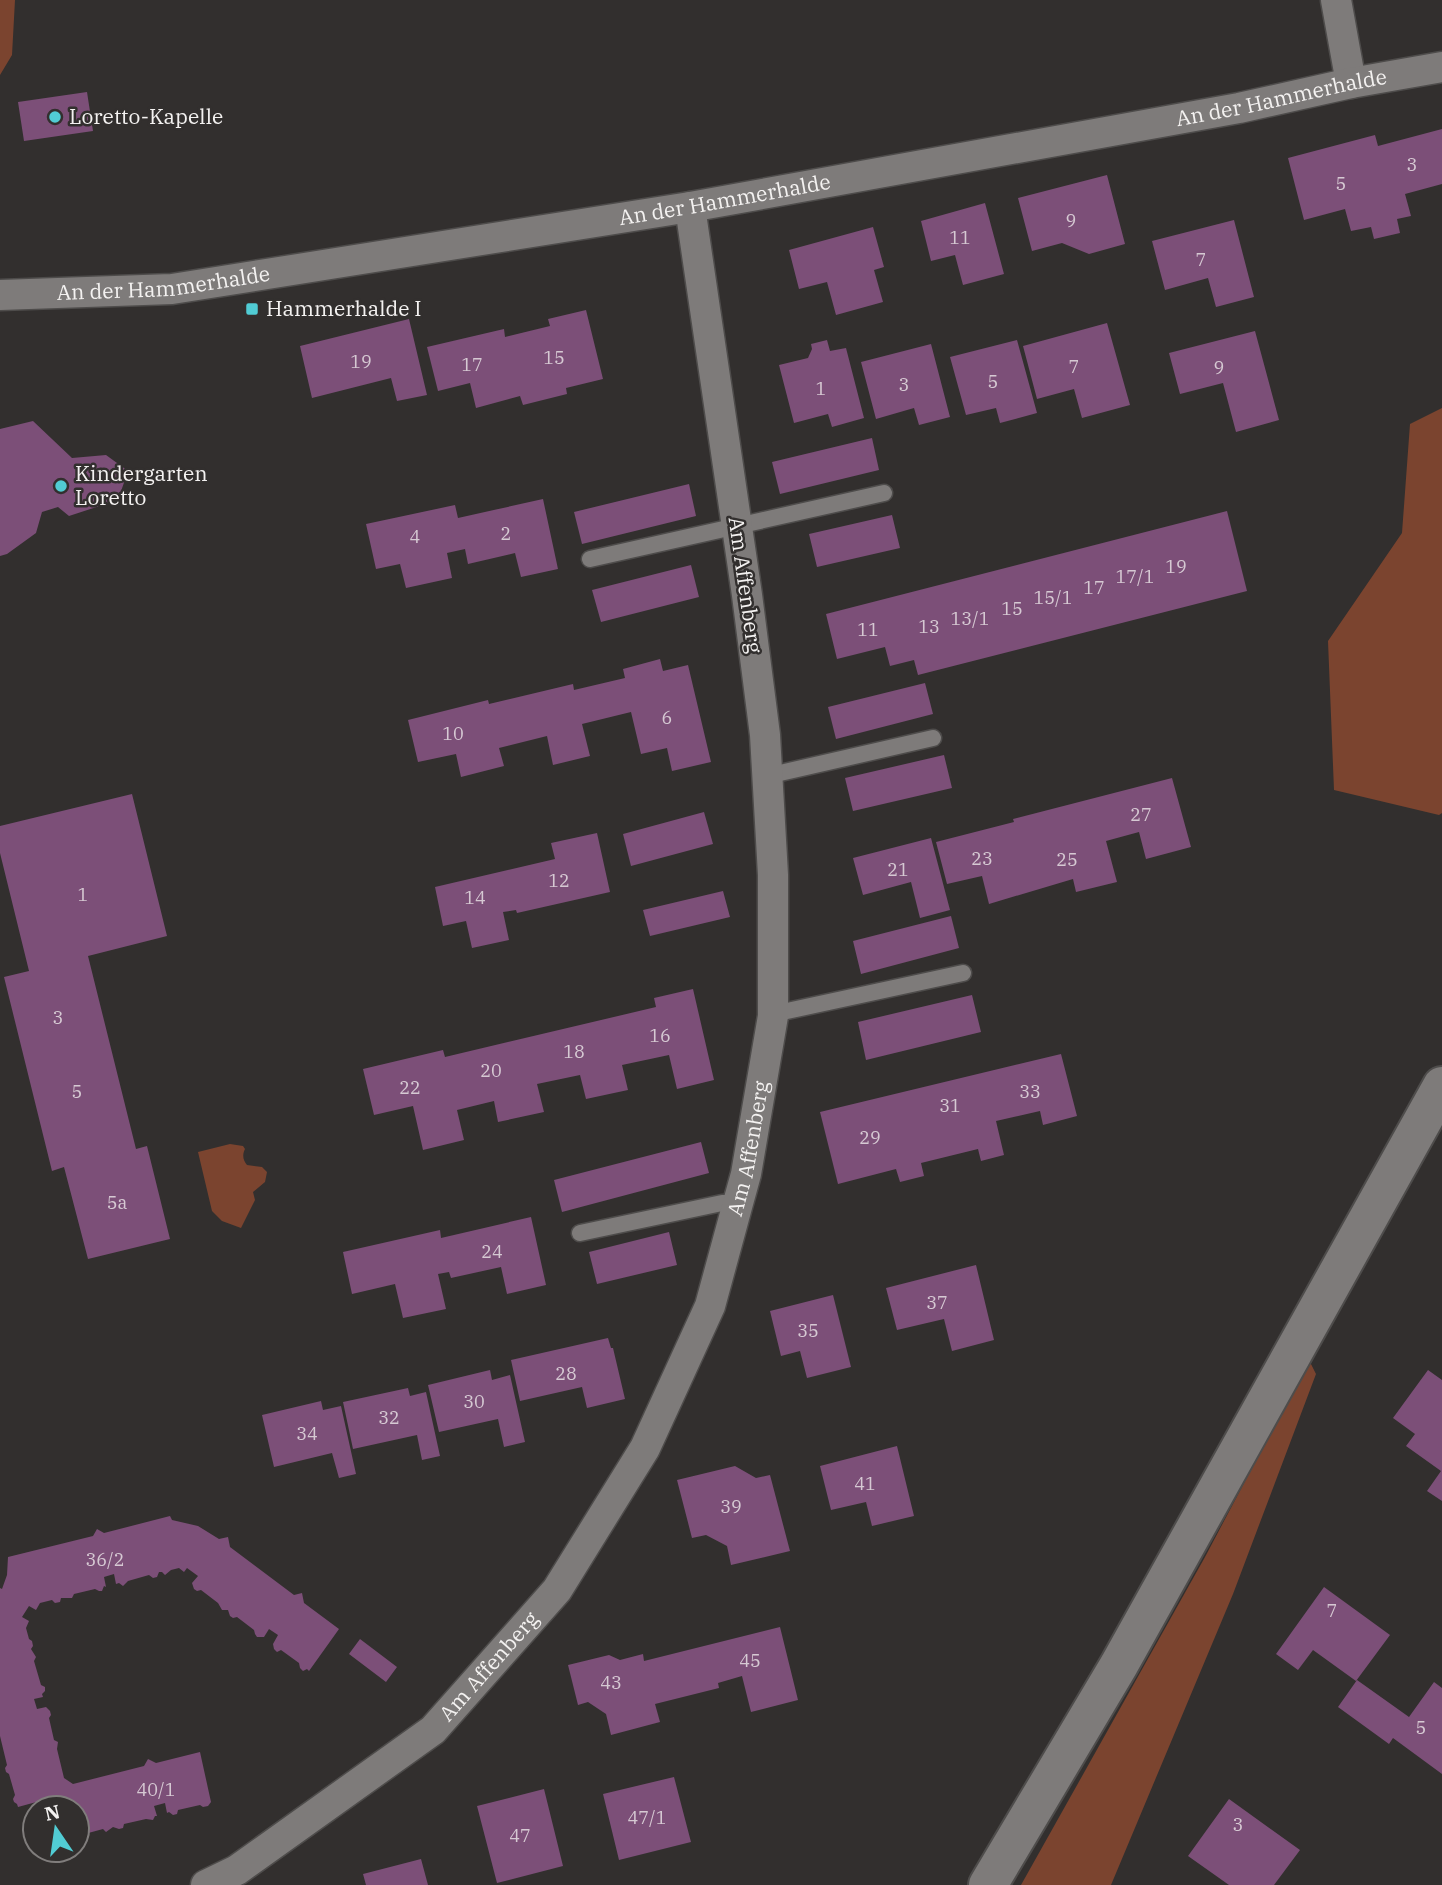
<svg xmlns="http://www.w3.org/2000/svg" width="1442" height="1885" font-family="'IBM Plex Serif',serif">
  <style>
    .green { fill: #7b442f }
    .building { fill: #7c4f78 }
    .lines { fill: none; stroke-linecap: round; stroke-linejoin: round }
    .service-casing { stroke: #4e4c4b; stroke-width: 19 }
    .minor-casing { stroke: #4e4c4b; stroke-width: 33 }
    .secondary-casing { stroke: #4e4c4b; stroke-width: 42 }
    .service { stroke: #7e7b7a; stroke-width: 16 }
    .minor { stroke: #7e7b7a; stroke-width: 30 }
    .secondary { stroke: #7e7b7a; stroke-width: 38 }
    .poi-dot { fill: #51ccd4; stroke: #322f2e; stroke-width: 2.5 }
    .labels { text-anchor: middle; stroke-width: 5; stroke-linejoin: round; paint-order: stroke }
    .number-label { font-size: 18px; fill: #d6c9d3 }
    .street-label { font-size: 21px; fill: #f4f2f1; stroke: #322f2e }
    .poi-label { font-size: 21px; fill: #f4f2f1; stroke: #322f2e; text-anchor: start }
  </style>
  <rect width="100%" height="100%" fill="#322f2e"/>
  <path class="green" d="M 0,0 L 15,0 L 12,55 L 0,75 Z
    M 1442,408 L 1442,813 L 1439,815 L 1334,790 L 1328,641 L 1402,533 L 1410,424 Z
    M 230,1144 L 243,1146 L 245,1149 C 242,1155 243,1160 247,1165 L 262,1167 L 267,1172 L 265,1182 L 253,1192 L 255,1200 L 241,1228 L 222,1221 L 212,1211 L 198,1152 Z
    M 1309,1360 L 1316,1374 L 1233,1594 L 1111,1885 L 1021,1885 L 1205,1557 Z"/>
  <path class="building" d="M 87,92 L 93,131 L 24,141 L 18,102 Z
    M 1442,129 L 1442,184 L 1405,194 L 1411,216 L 1397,219 L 1400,233 L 1374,239 L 1371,227 L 1351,231 L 1345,209 L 1304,220 L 1288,158 L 1375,135 L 1378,146 Z
    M 1107,175 L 1125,244 L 1089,254 L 1062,243 L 1032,251 L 1018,198 Z
    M 985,203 L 1004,274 L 963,285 L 955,255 L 931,261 L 921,221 Z
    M 1234,220 L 1254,297 L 1216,307 L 1208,278 L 1165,290 L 1152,241 Z
    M 873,227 L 884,267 L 874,270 L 883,302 L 836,315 L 827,282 L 799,289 L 789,250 Z
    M 586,310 L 603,379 L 566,388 L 567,394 L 523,405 L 520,396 L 476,408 L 470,383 L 438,391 L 427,347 L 504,329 L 505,337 L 550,326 L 548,319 Z
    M 409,319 L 427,395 L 397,401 L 391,378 L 312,398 L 300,346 Z
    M 1107,323 L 1130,405 L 1082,418 L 1074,389 L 1037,399 L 1023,346 Z
    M 1255,331 L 1279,420 L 1236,432 L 1223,383 L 1180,394 L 1169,353 Z
    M 827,340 L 830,351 L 846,348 L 864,418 L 832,427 L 828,414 L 794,423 L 779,365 L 808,358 L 812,349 L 811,344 Z
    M 1017,340 L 1037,413 L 1000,423 L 996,408 L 966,415 L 950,357 Z
    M 931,344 L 950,417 L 919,425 L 914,408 L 876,419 L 861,362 Z
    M 33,421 L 72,458 L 106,455 L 128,471 L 118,500 L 69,516 L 58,507 L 42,512 L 36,533 L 7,554 L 0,556 L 0,429 Z
    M 872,438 L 879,470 L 780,494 L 772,462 Z
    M 689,484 L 696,516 L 582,544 L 574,512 Z
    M 543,499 L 558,569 L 521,577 L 515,553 L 468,564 L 465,549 L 447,553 L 452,578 L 406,588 L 400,564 L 376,569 L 366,524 L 455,505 L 458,518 Z
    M 1227,511 L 1247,591 L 918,675 L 914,660 L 890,666 L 885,647 L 837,659 L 826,614 Z
    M 892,515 L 900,548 L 817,567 L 809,534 Z
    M 691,565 L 699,597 L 601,622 L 592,590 Z
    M 660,659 L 663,671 L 688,665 L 711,762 L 672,771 L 667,748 L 641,754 L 631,712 L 582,724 L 590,756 L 553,765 L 547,736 L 499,748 L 504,766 L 461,777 L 456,754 L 418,762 L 408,720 L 488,700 L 489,704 L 573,684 L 574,690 L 625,678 L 623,669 Z
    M 925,683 L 933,714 L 836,739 L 828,707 Z
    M 944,755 L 952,788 L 853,811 L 845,778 Z
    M 1172,778 L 1191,847 L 1146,859 L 1139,832 L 1106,841 L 1117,882 L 1076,892 L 1073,879 L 989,904 L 982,876 L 947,884 L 936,842 L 1014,822 L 1013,819 Z
    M 132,794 L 167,936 L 88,956 L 136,1149 L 147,1146 L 170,1239 L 88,1259 L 64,1167 L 52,1171 L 4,977 L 29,971 L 0,853 L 0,826 Z
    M 704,812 L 713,844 L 631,866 L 623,834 Z
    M 597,833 L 610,892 L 517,913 L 516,910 L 503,912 L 509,940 L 472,948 L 466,921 L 443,926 L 435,887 L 555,859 L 551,843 Z
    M 931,838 L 950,910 L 920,918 L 911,882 L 863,895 L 853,858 Z
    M 723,891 L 730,917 L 650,936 L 643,910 Z
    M 951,916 L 959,948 L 861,974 L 853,941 Z
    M 693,989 L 714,1080 L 677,1089 L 669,1055 L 622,1065 L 628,1090 L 586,1099 L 580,1075 L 537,1084 L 544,1112 L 498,1122 L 494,1101 L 457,1110 L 464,1140 L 423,1150 L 413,1106 L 374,1115 L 363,1069 L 443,1050 L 445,1057 L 656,1007 L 654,998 Z
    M 972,995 L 981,1032 L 866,1060 L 858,1022 Z
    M 1061,1054 L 1077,1116 L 1043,1125 L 1040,1111 L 996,1121 L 1004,1155 L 981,1161 L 978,1149 L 921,1163 L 924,1176 L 900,1182 L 896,1169 L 838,1184 L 820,1112 Z
    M 701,1142 L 709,1173 L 562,1212 L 554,1180 Z
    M 531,1217 L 546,1285 L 507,1294 L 501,1267 L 451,1278 L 449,1272 L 438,1274 L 446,1309 L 403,1318 L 395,1284 L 352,1294 L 343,1252 L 440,1230 L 441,1238 Z
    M 669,1232 L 677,1265 L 597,1284 L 589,1252 Z
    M 976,1265 L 994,1340 L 952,1351 L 944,1319 L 897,1330 L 886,1288 Z
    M 833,1295 L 851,1367 L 807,1378 L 800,1351 L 781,1356 L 770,1311 Z
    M 608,1338 L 611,1348 L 613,1348 L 625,1399 L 587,1408 L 582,1387 L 520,1401 L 511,1360 Z
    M 490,1370 L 492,1380 L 510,1375 L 525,1442 L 504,1447 L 498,1419 L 439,1432 L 428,1385 Z
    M 1428,1370 L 1442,1380 L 1442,1501 L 1427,1491 L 1441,1471 L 1406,1446 L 1415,1434 L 1393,1418 Z
    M 408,1388 L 410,1396 L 426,1392 L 440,1456 L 422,1460 L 417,1435 L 353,1449 L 343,1402 Z
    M 321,1401 L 323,1410 L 341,1406 L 356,1474 L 339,1478 L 332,1453 L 274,1467 L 262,1415 Z
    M 897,1446 L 914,1516 L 872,1526 L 866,1502 L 831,1510 L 820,1466 Z
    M 735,1466 L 756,1478 L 770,1475 L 790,1551 L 731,1565 L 727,1546 L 706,1535 L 692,1538 L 677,1480 Z
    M 170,1516 L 172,1520 L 198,1526 L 219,1539 L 228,1537 L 230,1547 L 294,1595 L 302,1593 L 304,1603 L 339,1629 L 309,1671 L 307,1669 L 303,1671 L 300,1668 L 299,1663 L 281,1650 L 277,1652 L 274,1649 L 273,1644 L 278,1635 L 269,1629 L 264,1637 L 257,1637 L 255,1634 L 254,1630 L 237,1617 L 233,1618 L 230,1616 L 228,1610 L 222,1610 L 218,1603 L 201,1590 L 197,1591 L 194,1589 L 192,1583 L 198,1576 L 187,1568 L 184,1572 L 179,1568 L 171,1570 L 165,1575 L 162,1572 L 159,1572 L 157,1577 L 153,1578 L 149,1575 L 128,1581 L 123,1586 L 119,1583 L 116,1584 L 114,1574 L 104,1577 L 106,1587 L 104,1586 L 102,1591 L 99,1591 L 95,1589 L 74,1594 L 72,1598 L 61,1598 L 60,1602 L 55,1603 L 52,1600 L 40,1603 L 36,1610 L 29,1606 L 22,1617 L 29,1621 L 26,1628 L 29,1639 L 32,1641 L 33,1646 L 31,1649 L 36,1657 L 34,1661 L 41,1685 L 45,1687 L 45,1691 L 42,1694 L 43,1697 L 34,1699 L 37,1709 L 46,1707 L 50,1711 L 51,1715 L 49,1718 L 54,1740 L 58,1742 L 57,1749 L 64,1778 L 73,1784 L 144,1766 L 148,1759 L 156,1763 L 200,1752 L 211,1802 L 208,1806 L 203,1807 L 200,1805 L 178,1810 L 177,1814 L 173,1815 L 169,1812 L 167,1813 L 165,1803 L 154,1806 L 157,1816 L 155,1816 L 153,1820 L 146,1819 L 124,1824 L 123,1828 L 119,1829 L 113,1827 L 106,1832 L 103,1829 L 81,1835 L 80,1839 L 77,1840 L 77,1808 L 45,1808 L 48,1803 L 42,1798 L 40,1801 L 18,1807 L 17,1804 L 14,1802 L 13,1799 L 15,1795 L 9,1774 L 6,1772 L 5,1768 L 7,1765 L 0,1736 L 0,1588 L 2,1589 L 7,1575 L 8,1557 L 93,1536 L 97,1529 L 104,1533 Z
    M 1324,1587 L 1390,1635 L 1356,1681 L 1313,1650 L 1298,1670 L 1276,1654 Z
    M 780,1627 L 798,1700 L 751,1712 L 742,1676 L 718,1683 L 719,1688 L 655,1704 L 660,1722 L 611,1735 L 606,1714 L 588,1702 L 578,1705 L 568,1665 L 609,1655 L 620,1660 L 643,1654 L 644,1661 Z
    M 360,1639 L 397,1667 L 386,1682 L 349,1654 Z
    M 1357,1680 L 1409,1717 L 1434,1682 L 1442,1688 L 1442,1774 L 1393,1738 L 1389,1744 L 1338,1707 Z
    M 674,1777 L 691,1842 L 619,1860 L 603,1794 Z
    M 544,1789 L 563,1866 L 497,1883 L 477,1806 Z
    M 1229,1799 L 1300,1850 L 1274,1885 L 1229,1885 L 1188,1856 Z
    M 421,1859 L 428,1885 L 366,1885 L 363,1874 Z"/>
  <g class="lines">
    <g class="service-casing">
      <path id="service" d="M 590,559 L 884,493
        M 767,776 L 933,738
        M 773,1014 L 963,973
        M 580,1233 L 722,1203 L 738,1203"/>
    </g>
    <g class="minor-casing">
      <g id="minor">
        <path d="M 1336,0 L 1351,83"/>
        <path id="s1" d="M 0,295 L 172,289 L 690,207 L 1239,108 L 1351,83 L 1442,67"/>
        <path id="s2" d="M 206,1885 L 237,1870 L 433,1730 L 557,1590 L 645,1448 L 710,1306 L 738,1203 L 746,1174 L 773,1016 L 773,875 L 765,735 L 747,595 L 690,207"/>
      </g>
    </g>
    <g class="secondary-casing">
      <path id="secondary" d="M 988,1885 L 1119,1665 L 1442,1086"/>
    </g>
    <use href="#service" class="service"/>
    <use href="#minor" class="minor"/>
    <use href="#secondary" class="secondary"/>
  </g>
  <g class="poi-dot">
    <circle cx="55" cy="117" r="7"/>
    <rect x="245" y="302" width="14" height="14" rx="3.5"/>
    <circle cx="61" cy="486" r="7"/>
  </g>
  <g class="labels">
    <g class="number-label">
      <text x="1412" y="171">3</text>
      <text x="1341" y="190">5</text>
      <text x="1071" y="227">9</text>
      <text x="960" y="244">11</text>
      <text x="1201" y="266">7</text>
      <text x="554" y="364">15</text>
      <text x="361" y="368">19</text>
      <text x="472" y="371">17</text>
      <text x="1074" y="373">7</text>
      <text x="1219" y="374">9</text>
      <text x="993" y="388">5</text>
      <text x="904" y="391">3</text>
      <text x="821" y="395">1</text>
      <text x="506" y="540">2</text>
      <text x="415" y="543">4</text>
      <text x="1176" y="573">19</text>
      <text x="1135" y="583">17/1</text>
      <text x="1094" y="594">17</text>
      <text x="1053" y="604">15/1</text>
      <text x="1012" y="615">15</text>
      <text x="970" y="625">13/1</text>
      <text x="929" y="633">13</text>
      <text x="868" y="636">11</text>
      <text x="667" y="724">6</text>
      <text x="453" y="740">10</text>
      <text x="1141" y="821">27</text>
      <text x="982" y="865">23</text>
      <text x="1067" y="866">25</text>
      <text x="898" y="876">21</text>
      <text x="559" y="887">12</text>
      <text x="83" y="901">1</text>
      <text x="475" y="904">14</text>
      <text x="58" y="1024">3</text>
      <text x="660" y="1042">16</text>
      <text x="574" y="1058">18</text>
      <text x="491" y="1077">20</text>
      <text x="410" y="1094">22</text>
      <text x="77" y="1098">5</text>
      <text x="1030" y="1098">33</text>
      <text x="950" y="1112">31</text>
      <text x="870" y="1144">29</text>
      <text x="117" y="1209">5a</text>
      <text x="492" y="1258">24</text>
      <text x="937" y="1309">37</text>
      <text x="808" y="1337">35</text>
      <text x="566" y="1380">28</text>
      <text x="474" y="1408">30</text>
      <text x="389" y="1424">32</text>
      <text x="307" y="1440">34</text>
      <text x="865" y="1490">41</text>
      <text x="731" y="1513">39</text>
      <text x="105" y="1566">36/2</text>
      <text x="1332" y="1617">7</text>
      <text x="750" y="1667">45</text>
      <text x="611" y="1689">43</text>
      <text x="1421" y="1734">5</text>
      <text x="156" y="1796">40/1</text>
      <text x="647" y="1824">47/1</text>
      <text x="1238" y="1831">3</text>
      <text x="520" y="1842">47</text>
    </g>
    <g class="street-label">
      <text dy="7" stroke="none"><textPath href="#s1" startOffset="1298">An der Hammerhalde</textPath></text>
      <text dy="7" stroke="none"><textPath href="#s1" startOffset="732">An der Hammerhalde</textPath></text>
      <text dy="7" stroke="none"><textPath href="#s1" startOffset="164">An der Hammerhalde</textPath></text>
      <text transform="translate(745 585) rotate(82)" y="7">Am Affenberg</text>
      <text dy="7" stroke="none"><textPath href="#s2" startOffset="948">Am Affenberg</textPath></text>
      <text dy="7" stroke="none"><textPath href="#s2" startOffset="360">Am Affenberg</textPath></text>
    </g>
    <g class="poi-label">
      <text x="69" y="124">Loretto-Kapelle</text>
      <text x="266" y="316">Hammerhalde I</text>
      <text x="75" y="481">Kindergarten<tspan x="75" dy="24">Loretto</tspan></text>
    </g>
  </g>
  <g transform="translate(56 1829) rotate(347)"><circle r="33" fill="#322f2e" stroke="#807d7c" stroke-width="2"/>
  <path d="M0-5L12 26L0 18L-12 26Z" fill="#51ccd4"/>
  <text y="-10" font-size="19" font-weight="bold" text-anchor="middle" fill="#f4f2f1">N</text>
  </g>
</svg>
